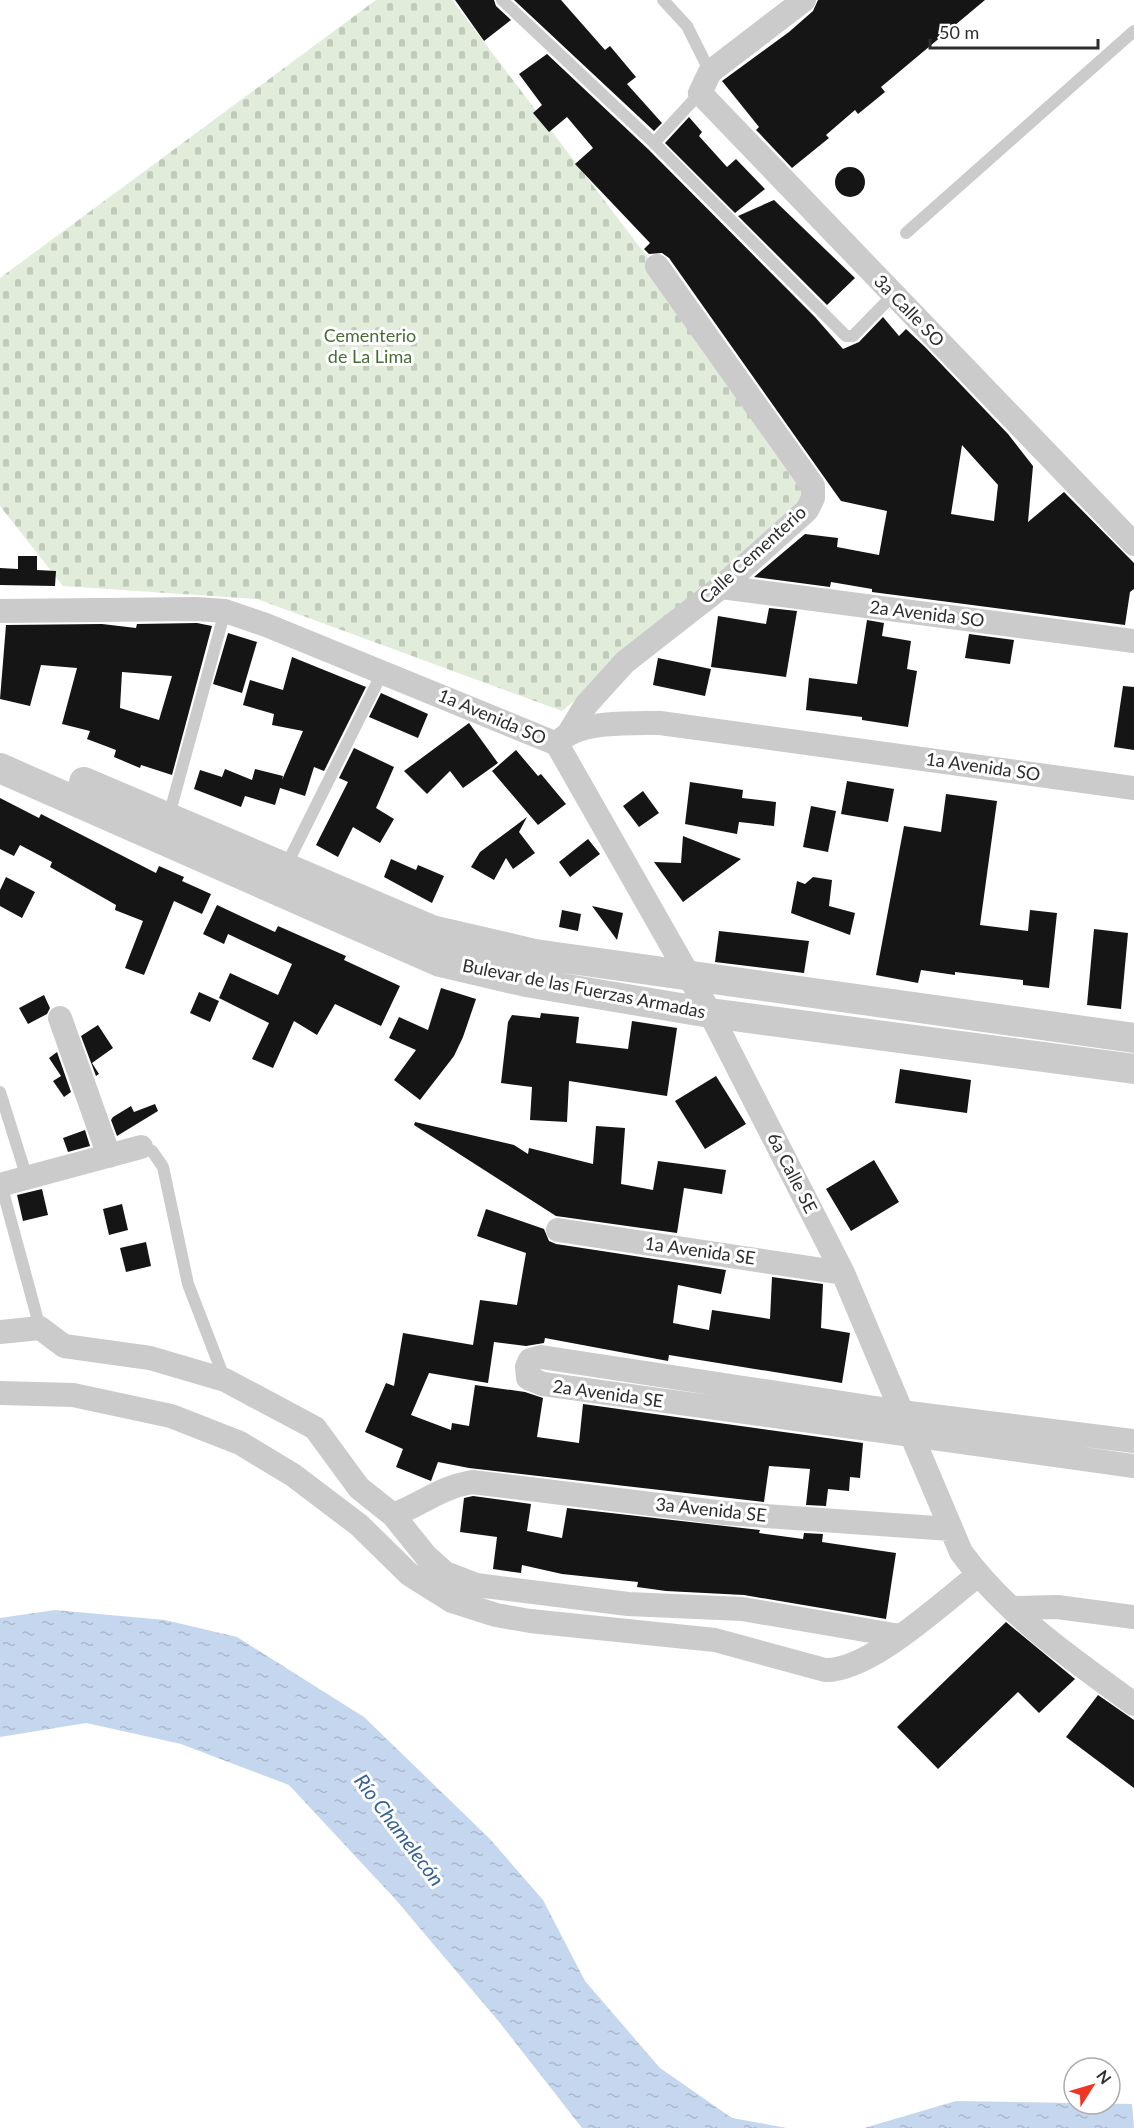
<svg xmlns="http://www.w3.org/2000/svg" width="1134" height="2128" font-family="Lato,sans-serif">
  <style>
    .cemetery { fill: url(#cemetery-stones) }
    .water { fill: url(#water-ripples) }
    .building { fill: #151515; fill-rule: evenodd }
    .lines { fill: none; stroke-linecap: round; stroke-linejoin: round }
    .service { stroke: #cbcbcb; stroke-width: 12 }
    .minor { stroke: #cbcbcb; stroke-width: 24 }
    .tertiary { stroke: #cbcbcb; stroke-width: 30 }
    .labels { text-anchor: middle; stroke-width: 6; stroke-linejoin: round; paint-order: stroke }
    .street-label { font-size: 18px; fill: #2e2e2e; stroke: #fff }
    .park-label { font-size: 18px; fill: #486c38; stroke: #fff }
    .water-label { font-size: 20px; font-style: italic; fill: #366195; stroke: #fff }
  </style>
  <defs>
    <pattern id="cemetery-stones" width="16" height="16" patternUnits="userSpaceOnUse" patternTransform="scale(1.5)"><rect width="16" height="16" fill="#e1ecda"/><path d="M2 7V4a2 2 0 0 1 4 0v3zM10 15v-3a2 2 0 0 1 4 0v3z" fill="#c1cbbb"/></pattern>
    <pattern id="water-ripples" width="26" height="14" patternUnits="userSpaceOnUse" patternTransform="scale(1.5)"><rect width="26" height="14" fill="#c5d7ee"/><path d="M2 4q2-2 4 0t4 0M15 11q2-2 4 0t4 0" fill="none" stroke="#aab9cc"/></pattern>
  </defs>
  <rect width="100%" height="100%" fill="#fff"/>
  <path class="cemetery" d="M 376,0 L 452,0 L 825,491 L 562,711 L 257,599 L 63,586 L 0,506 L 0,278 Z"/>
  <path class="water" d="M 55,1610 L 165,1620 L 237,1637 L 364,1717 L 490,1839 L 543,1900 L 585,1981 L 660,2068 L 732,2118 L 787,2128 L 582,2128 L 500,2023 L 396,1900 L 289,1785 L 181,1744 L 86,1723 L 0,1737 L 0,1618 Z
    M 956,2101 L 1132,2104 L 1134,2128 L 864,2128 Z"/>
  <path class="building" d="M 455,0 L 494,0 L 496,6 L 511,20 L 484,41 Z
    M 514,0 L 561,0 L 605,50 L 610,46 L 636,77 L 627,84 L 662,123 L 654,131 Z
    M 818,0 L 985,0 L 881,87 L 885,92 L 858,114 L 855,110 L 826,135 L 829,138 L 792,168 L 760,134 L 756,130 L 759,127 L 722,81 L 789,32 L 813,11 Z
    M 547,54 L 648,149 L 815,317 L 843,349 L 859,342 L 883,317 L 899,336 L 906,329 L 924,346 L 1008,434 L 1033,466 L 1028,522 L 1064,492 L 1134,563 L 1134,589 L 1130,592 L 1125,625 L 872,592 L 872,589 L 831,582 L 830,587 L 754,577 L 805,534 L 838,538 L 837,547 L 879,555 L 887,511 L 841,501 L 669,258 L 662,253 L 649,254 L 644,249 L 650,243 L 575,164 L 593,148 L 567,117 L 549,132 L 533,113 L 542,105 L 519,74 ZM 962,445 L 998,485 L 994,521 L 951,514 Z
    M 689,117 L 702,132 L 699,136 L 727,167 L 736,159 L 765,189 L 735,213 L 665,143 Z
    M835 182a15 15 0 1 1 30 0a15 15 0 1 1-30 0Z
    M 774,200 L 855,278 L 827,305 L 738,216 Z
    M 18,556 L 37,556 L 37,570 L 56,571 L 55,586 L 0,585 L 0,568 L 18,569 Z
    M 769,608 L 797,611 L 786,677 L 711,667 L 718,616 L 766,624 Z
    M 867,620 L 884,623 L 882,636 L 911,641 L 907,669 L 917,671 L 908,727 L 862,720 L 862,717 L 806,710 L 809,678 L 857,684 Z
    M 197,623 L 212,626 L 172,775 L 141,765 L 140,768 L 114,757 L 116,750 L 87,739 L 90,731 L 62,724 L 77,668 L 41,665 L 30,706 L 0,699 L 6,625 L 102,624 L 136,628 L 137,624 ZM 122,672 L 172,676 L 159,720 L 120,708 Z
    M 228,633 L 257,642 L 242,693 L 213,684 Z
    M 969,634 L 1014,640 L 1010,664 L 965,658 Z
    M 292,657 L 366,687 L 324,771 L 314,767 L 305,796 L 280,788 L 275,805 L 245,796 L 241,807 L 194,789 L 200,770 L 222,777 L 225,769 L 252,780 L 255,769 L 283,776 L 282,780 L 303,731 L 272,725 L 274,714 L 243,705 L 250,680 L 283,690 Z
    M 658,658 L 711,669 L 705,696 L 653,685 Z
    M 1123,686 L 1134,687 L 1134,750 L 1114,747 Z
    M 381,693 L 428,714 L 418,738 L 369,717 Z
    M 469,723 L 498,763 L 463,788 L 450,771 L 427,794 L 404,771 Z
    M 354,748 L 394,767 L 376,808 L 394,819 L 380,843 L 353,827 L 338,857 L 316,845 L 348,782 L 339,778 Z
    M 516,750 L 538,776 L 541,774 L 566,804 L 538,825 L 492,771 Z
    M 847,781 L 894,789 L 888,822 L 841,814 Z
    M 690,782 L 743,790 L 742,798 L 776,802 L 774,826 L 739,822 L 737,834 L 685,824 Z
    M 643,791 L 659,813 L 639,827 L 623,806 Z
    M 946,794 L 997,801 L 980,925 L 1028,931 L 1030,910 L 1057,913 L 1049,988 L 1023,985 L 1023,980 L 955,972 L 955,975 L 921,970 L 918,983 L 876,975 L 904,826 L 941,832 Z
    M 0,798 L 39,818 L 41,814 L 156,873 L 159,866 L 184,877 L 182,881 L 211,894 L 202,914 L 174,901 L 144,975 L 125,968 L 143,921 L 115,910 L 116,905 L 50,867 L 52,862 L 20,845 L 14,856 L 0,849 Z
    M 811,806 L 836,811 L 828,852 L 803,847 Z
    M 527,817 L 519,832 L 535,853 L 513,869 L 506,858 L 494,880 L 471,867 L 480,852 Z
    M 683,836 L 741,859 L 683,902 L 654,862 L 681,863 Z
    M 588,839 L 600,854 L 570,877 L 559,862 Z
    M 391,859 L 416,870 L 418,865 L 444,876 L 432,903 L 384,877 Z
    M 6,877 L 35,892 L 22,918 L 0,906 L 0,890 Z
    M 813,877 L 832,880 L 829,906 L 855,913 L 850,935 L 791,913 L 797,881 L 805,884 Z
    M 217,905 L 275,932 L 278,926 L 346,956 L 344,960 L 400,986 L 381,1026 L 335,1004 L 317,1035 L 294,1021 L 273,1068 L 252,1059 L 269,1023 L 219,998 L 230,973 L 278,995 L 292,964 L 228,934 L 224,944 L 203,934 Z
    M 592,906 L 623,913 L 617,940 Z
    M 562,910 L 581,914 L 578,931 L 559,927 Z
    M 1094,929 L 1128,933 L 1121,1009 L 1087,1005 Z
    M 719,931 L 809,941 L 804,973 L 715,962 Z
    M 441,988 L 476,999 L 463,1037 L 454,1056 L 420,1100 L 394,1080 L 416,1050 L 389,1038 L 399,1017 L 428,1030 Z
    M 199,992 L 219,1001 L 210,1022 L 190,1013 Z
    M 44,995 L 50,1008 L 47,1014 L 28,1024 L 19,1008 Z
    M 541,1013 L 579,1017 L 576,1043 L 628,1049 L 632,1021 L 677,1028 L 667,1096 L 569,1081 L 567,1122 L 530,1120 L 532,1087 L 501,1083 L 508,1022 L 512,1015 L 540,1018 Z
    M 98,1025 L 113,1048 L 92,1063 L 99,1074 L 96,1076 L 81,1036 Z
    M 57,1052 L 71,1092 L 64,1097 L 53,1081 L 61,1076 L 49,1058 Z
    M 900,1069 L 971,1080 L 967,1113 L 895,1103 Z
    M 716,1076 L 746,1124 L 705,1149 L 675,1101 Z
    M 155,1104 L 158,1111 L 117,1136 L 111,1120 L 113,1117 L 131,1106 L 134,1112 Z
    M 415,1122 L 514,1145 L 528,1154 L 529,1148 L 593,1164 L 596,1126 L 625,1128 L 621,1184 L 653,1190 L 658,1161 L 726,1170 L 722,1194 L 684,1188 L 677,1233 L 556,1216 L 414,1125 Z
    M 85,1130 L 90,1146 L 68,1152 L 63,1138 Z
    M 874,1160 L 899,1202 L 851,1231 L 826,1189 Z
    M 42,1189 L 48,1215 L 23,1221 L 17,1195 Z
    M 122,1204 L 128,1230 L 109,1235 L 103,1209 Z
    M 486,1209 L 544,1229 L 549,1241 L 556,1244 L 726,1270 L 721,1294 L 678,1285 L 673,1323 L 709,1330 L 712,1310 L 770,1319 L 772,1277 L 823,1284 L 821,1328 L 850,1333 L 842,1383 L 669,1355 L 668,1361 L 545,1338 L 544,1343 L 526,1346 L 494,1342 L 488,1383 L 429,1373 L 411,1415 L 451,1430 L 452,1423 L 469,1426 L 475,1385 L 525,1392 L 543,1398 L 537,1437 L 579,1443 L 583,1404 L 863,1443 L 860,1478 L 850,1477 L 849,1491 L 828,1489 L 826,1506 L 806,1505 L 810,1469 L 769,1466 L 764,1502 L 469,1468 L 438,1462 L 431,1481 L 396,1467 L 403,1449 L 365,1432 L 386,1383 L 394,1386 L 403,1333 L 473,1345 L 480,1300 L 517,1305 L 526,1253 L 477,1236 Z
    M 146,1242 L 151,1266 L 126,1272 L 120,1248 Z
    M 473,1496 L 531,1504 L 527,1531 L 562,1538 L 567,1508 L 760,1530 L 759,1533 L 803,1539 L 804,1533 L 823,1534 L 822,1542 L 896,1553 L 886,1619 L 744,1595 L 666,1591 L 637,1587 L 638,1582 L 562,1574 L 522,1565 L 521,1573 L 493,1569 L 497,1537 L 460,1532 L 464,1498 Z
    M 1006,1622 L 1075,1679 L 1039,1713 L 1018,1692 L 938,1769 L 897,1727 Z
    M 1098,1695 L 1134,1720 L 1134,1788 L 1066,1737 Z"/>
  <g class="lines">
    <path class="service" d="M 502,0 L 654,143 L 846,336 L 853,336 L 893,295
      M 663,0 L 687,26 L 710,72
      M 654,143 L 700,93
      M 906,233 L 1134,31
      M 168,819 L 225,611
      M 285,868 L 383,671
      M 0,1092 L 27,1178
      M 141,1147 L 152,1151 L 163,1167 L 188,1284 L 225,1380
      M 1,1184 L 40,1328"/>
    <path class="minor" d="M 804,0 L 710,72 L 700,93 L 1134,544
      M 721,587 L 1134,641
      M 0,611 L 197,609 L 225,611 L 266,625 L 557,744
      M 569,733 L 586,705 L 625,662 L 721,587 L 807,510 L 813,498 L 813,486 L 657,266
      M 563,738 C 584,721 634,723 660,723 L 1134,788
      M 557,744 L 710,1013 L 843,1273 L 961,1552 C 1005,1613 1073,1660 1134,1704
      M 60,1018 L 109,1156
      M 0,1185 L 141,1147
      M 558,1230 L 843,1273
      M 0,1332 L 40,1328 L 64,1346 L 150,1358 L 225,1380 L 315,1428 L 359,1488 L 393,1515 C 423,1504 438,1488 472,1482 L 724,1513 L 950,1529
      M 0,1393 L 73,1395 L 171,1416 L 240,1443 L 293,1475 L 359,1525 L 409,1574 L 452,1601 L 496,1615 L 530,1621 L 715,1640 L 825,1670 C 870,1671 942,1603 978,1575
      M 1134,1441 L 901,1412 L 541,1357 L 530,1360 L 527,1367 L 528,1378 L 543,1384 L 1134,1466
      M 393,1515 L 426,1556 L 445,1573 L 476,1585 L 628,1604 L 742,1609 L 900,1636
      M 1011,1608 L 1057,1607 L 1134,1617"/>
    <path class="tertiary" d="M 0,768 L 440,962 L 526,982 L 710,1013 L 1134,1069
      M 84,782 L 432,930 L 535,954 L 1134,1038"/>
  </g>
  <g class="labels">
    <g class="street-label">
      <text transform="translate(909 311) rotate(46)" y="6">3a Calle SO</text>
      <text transform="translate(753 555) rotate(-42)" y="6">Calle Cementerio</text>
      <text transform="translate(927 614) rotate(7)" y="6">2a Avenida SO</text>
      <text transform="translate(492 717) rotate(23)" y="6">1a Avenida SO</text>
      <text transform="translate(983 767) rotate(8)" y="6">1a Avenida SO</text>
      <text transform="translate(584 989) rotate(11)" y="6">Bulevar de las Fuerzas Armadas</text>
      <text transform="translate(792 1173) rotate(63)" y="6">6a Calle SE</text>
      <text transform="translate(700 1251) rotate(8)" y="6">1a Avenida SE</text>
      <text transform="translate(608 1394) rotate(8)" y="6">2a Avenida SE</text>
      <text transform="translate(711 1510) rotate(6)" y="6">3a Avenida SE</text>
    </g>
    <g class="park-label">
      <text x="370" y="342">Cementerio<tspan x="370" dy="21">de La Lima</tspan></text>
    </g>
    <g class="water-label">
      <text transform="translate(399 1830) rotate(53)" y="7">Río Chamelecón</text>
    </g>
  </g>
  <g transform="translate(1092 2086) rotate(53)"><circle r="28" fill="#ffffff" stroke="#ababab" stroke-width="1.5"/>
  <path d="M0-4.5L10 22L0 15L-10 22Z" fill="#f13423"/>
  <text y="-9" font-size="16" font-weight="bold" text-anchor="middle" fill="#2e2e2e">N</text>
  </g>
  <path d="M930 39v9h168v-9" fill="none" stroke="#2e2e2e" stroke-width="3"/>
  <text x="939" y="39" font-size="18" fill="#2e2e2e" stroke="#ffffff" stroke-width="4.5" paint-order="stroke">50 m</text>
</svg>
